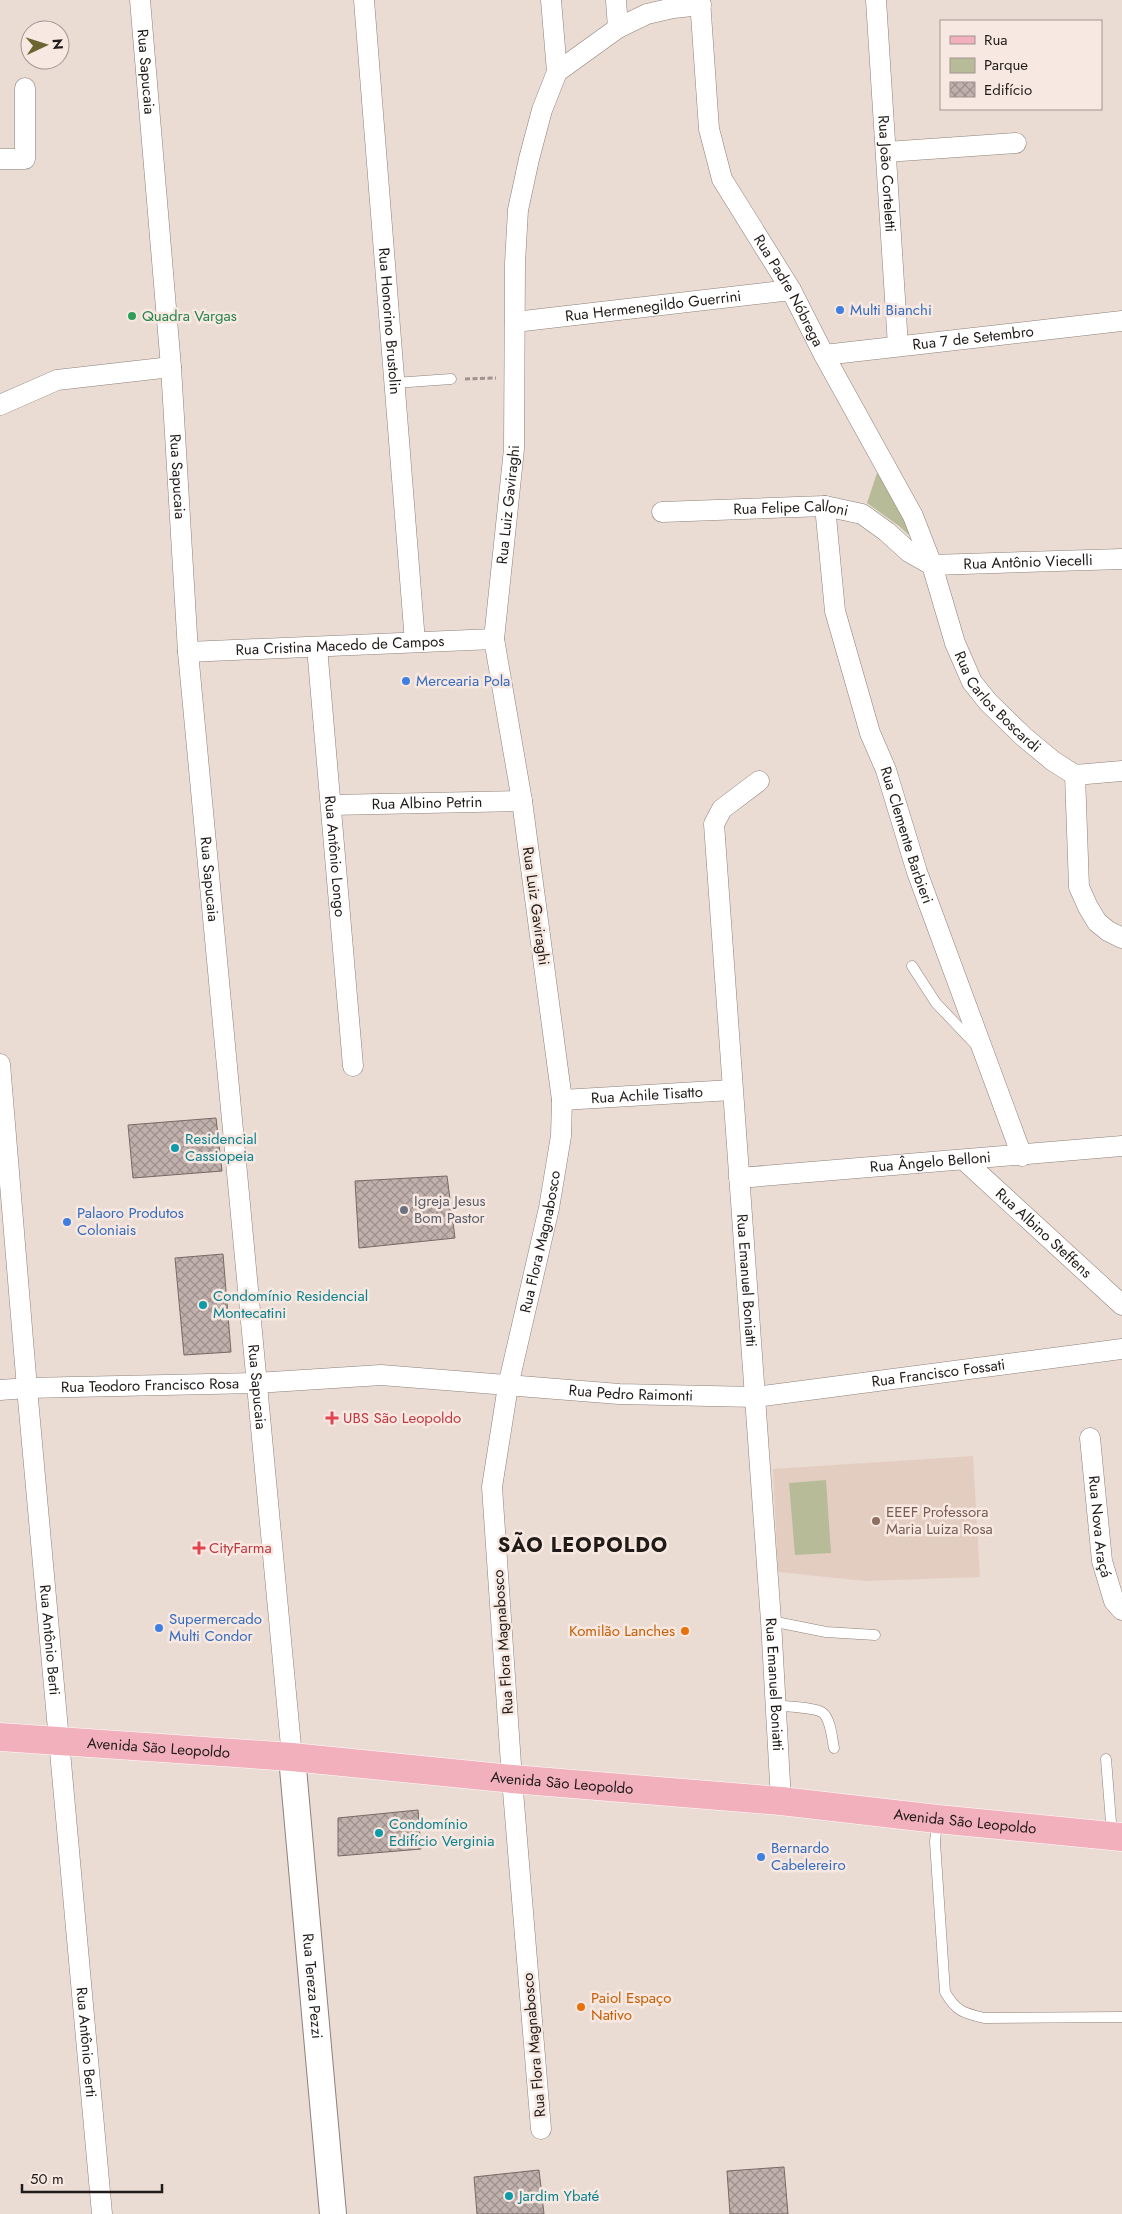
<svg xmlns="http://www.w3.org/2000/svg" width="1122" height="2214" font-family="Jost,sans-serif">
  <style>
    .built { fill: #e3cdc1 }
    .green { fill: #b7bb97 }
    .building { fill: url(#building-cross-hatch); stroke: #776965 }
    .lines { fill: none; stroke-linecap: round; stroke-linejoin: round }
    .service-casing { stroke: #8e817a; stroke-width: 11 }
    .minor-casing { stroke: #8e817a; stroke-width: 21 }
    .tertiary-casing { stroke: #8e817a; stroke-width: 28 }
    .primary-casing { stroke: #fff; stroke-width: 29 }
    .path { stroke: #9f948e; stroke-width: 3; stroke-dasharray: 5 2.5; stroke-linecap: butt }
    .service { stroke: #fff; stroke-width: 10 }
    .minor { stroke: #fff; stroke-width: 20 }
    .tertiary { stroke: #fff; stroke-width: 26 }
    .primary { stroke: #f2b0bd; stroke-width: 28 }
    .shop-dot { fill: #3f7fe0; stroke: #f7e8e1; stroke-width: 2 }
    .leisure-dot { fill: #2e9e5b; stroke: #f7e8e1; stroke-width: 2 }
    .culture-dot { fill: #0f9aa8; stroke: #f7e8e1; stroke-width: 2 }
    .worship-dot { fill: #6b7280; stroke: #f7e8e1; stroke-width: 2 }
    .health-dot { fill: #e0444e; stroke: #f7e8e1; stroke-width: 2 }
    .education-dot { fill: #8d6e63; stroke: #f7e8e1; stroke-width: 2 }
    .food-dot { fill: #e8710a; stroke: #f7e8e1; stroke-width: 2 }
    .labels { text-anchor: middle; stroke-width: 5; stroke-linejoin: round; paint-order: stroke }
    .street-label { font-size: 15px; fill: #201b18; stroke: #f7e8e1 }
    .shop-label { font-size: 15px; fill: #366cbe; stroke: #f7e8e1; text-anchor: start }
    .leisure-label { font-size: 15px; fill: #27864d; stroke: #f7e8e1; text-anchor: start }
    .culture-label { font-size: 15px; fill: #0d838f; stroke: #f7e8e1; text-anchor: start }
    .worship-label { font-size: 15px; fill: #5b616d; stroke: #f7e8e1; text-anchor: start }
    .health-label { font-size: 15px; fill: #be3a42; stroke: #f7e8e1; text-anchor: start }
    .education-label { font-size: 15px; fill: #785e54; stroke: #f7e8e1; text-anchor: start }
    .food-label { font-size: 15px; fill: #c56008; stroke: #f7e8e1; text-anchor: end }
    .district-label { font-size: 20px; font-weight: bold; letter-spacing: 1px; fill: #201b18; stroke: #f7e8e1 }
  </style>
  <defs>
    <pattern id="building-cross-hatch" width="8" height="8" patternUnits="userSpaceOnUse" patternTransform="scale(1.25)"><rect width="8" height="8" fill="#c1b1ad"/><path d="M0 0l8 8M0 8l8-8" fill="none" stroke="#9c8f8c"/></pattern>
  </defs>
  <rect width="100%" height="100%" fill="#eadbd3"/>
  <path class="built" d="M 973,1456 L 980,1577 L 865,1581 L 778,1572 L 773,1469 Z"/>
  <path class="green" d="M 877,473 L 913,525 L 921,546 L 899,526 L 867,503 Z
    M 826,1480 L 831,1553 L 795,1555 L 789,1483 Z"/>
  <path class="building" d="M 216,1118 L 222,1171 L 133,1178 L 128,1125 Z
    M 447,1176 L 455,1238 L 359,1248 L 355,1181 Z
    M 223,1254 L 231,1352 L 184,1355 L 175,1258 Z
    M 418,1810 L 421,1849 L 338,1856 L 338,1818 Z
    M 784,2167 L 788,2214 L 730,2214 L 727,2171 Z
    M 539,2170 L 544,2214 L 477,2214 L 474,2177 Z"/>
  <g class="lines">
    <g class="service-casing">
      <path id="service" d="M 394,383 L 451,379
        M 912,966 L 936,1003 L 974,1043
        M 771,1621 L 826,1632 L 875,1635
        M 775,1705 C 785,1707 816,1707 823,1713 C 831,1720 832,1739 834,1748
        M 1106,1759 L 1112,1835
        M 937,1821 L 935,1842 L 945,1992 C 956,2011 963,2013 984,2018 L 1122,2017"/>
    </g>
    <g class="minor-casing">
      <g id="minor">
        <path id="s1" d="M 140,0 L 171,367 L 188,652 L 292,1757"/>
        <path id="s2" d="M 364,0 L 415,642"/>
        <path d="M 551,0 L 557,72"/>
        <path d="M 616,0 L 618,28"/>
        <path id="s3" d="M 700,0 L 709,129 L 722,179 L 791,290 L 824,355 L 913,516 L 932,565 L 955,643 L 972,682 L 988,702 L 1024,737 L 1053,761 L 1075,775 L 1122,771"/>
        <path id="s4" d="M 876,0 L 898,346"/>
        <path d="M 886,152 L 1016,143"/>
        <path d="M 0,159 L 25,159 L 25,88"/>
        <path id="s5" d="M 515,322 L 791,290"/>
        <path id="s6" d="M 824,355 L 1122,321"/>
        <path d="M 0,405 L 57,380 L 171,367"/>
        <path id="s7" d="M 825,506 L 835,611 L 870,733 L 886,770 L 917,872 L 1022,1156"/>
        <path id="s8" d="M 662,512 L 825,506 L 862,514 L 887,532 L 909,552 L 932,565 L 1122,559"/>
        <path id="s9" d="M 317,647 L 353,1066"/>
        <path id="s10" d="M 188,652 L 494,639"/>
        <path d="M 1075,775 L 1079,887 L 1088,907 L 1097,922 L 1108,931 L 1122,938"/>
        <path id="s11" d="M 759,781 L 722,809 L 714,824 L 771,1621 L 781,1801"/>
        <path id="s12" d="M 331,805 L 522,801"/>
        <path id="s13" d="M 0,1064 L 27,1388 L 102,2214"/>
        <path id="s14" d="M 562,1100 L 732,1090"/>
        <path id="s15" d="M 964,1160 L 1122,1305"/>
        <path id="s16" d="M 739,1178 L 1122,1146"/>
        <path id="s17" d="M 0,1390 L 27,1388 L 256,1383 L 381,1375 L 619,1394 L 755,1397 L 1122,1349"/>
        <path id="s18" d="M 1090,1438 L 1102,1561 L 1114,1601 L 1122,1610"/>
        <path id="s19" d="M 541,2129 L 512,1779 L 492,1487 L 508,1386 L 549,1208 L 561,1136 L 562,1100 L 522,801 L 494,639 L 514,449 L 515,263 L 518,210 L 529,159 L 542,110 L 557,72 L 618,28 L 647,14 L 673,8 L 701,5"/>
      </g>
    </g>
    <g class="tertiary-casing">
      <g id="tertiary">
        <path id="s20" d="M 292,1757 L 333,2214"/>
      </g>
    </g>
    <g class="primary-casing">
      <g id="primary">
        <path id="s21" d="M 0,1737 L 292,1757 L 512,1779 L 781,1801 L 937,1819 L 1122,1837"/>
      </g>
    </g>
    <path class="path" d="M 465,379 L 496,378"/>
    <use href="#service" class="service"/>
    <use href="#minor" class="minor"/>
    <use href="#tertiary" class="tertiary"/>
    <use href="#primary" class="primary"/>
  </g>
  <g class="shop-dot">
    <circle cx="840" cy="310" r="5"/>
    <circle cx="406" cy="681" r="5"/>
    <circle cx="67" cy="1222" r="5"/>
    <circle cx="159" cy="1628" r="5"/>
    <circle cx="761" cy="1857" r="5"/>
  </g>
  <circle class="leisure-dot" cx="132" cy="316" r="5"/>
  <g class="culture-dot">
    <circle cx="175" cy="1148" r="5"/>
    <circle cx="203" cy="1305" r="5"/>
    <circle cx="379" cy="1833" r="5"/>
    <circle cx="509" cy="2196" r="5"/>
  </g>
  <circle class="worship-dot" cx="404" cy="1210" r="5"/>
  <g class="health-dot">
    <path d="M329.5 1410.5h5v5h5v5h-5v5h-5v-5h-5v-5h5z"/>
    <path d="M196.5 1540.5h5v5h5v5h-5v5h-5v-5h-5v-5h5z"/>
  </g>
  <circle class="education-dot" cx="876" cy="1521" r="5"/>
  <g class="food-dot">
    <circle cx="685" cy="1631" r="5"/>
    <circle cx="581" cy="2007" r="5"/>
  </g>
  <g class="labels">
    <g class="street-label">
      <text dy="5" stroke="none"><textPath href="#s1" startOffset="72">Rua Sapucaia</textPath></text>
      <text dy="5" stroke="none"><textPath href="#s4" startOffset="174">Rua João Corteletti</textPath></text>
      <text dy="5" stroke="none"><textPath href="#s3" startOffset="311">Rua Padre Nóbrega</textPath></text>
      <text dy="5" stroke="none"><textPath href="#s5" startOffset="139">Rua Hermenegildo Guerrini</textPath></text>
      <text dy="5" stroke="none"><textPath href="#s2" startOffset="322">Rua Honorino Brustolin</textPath></text>
      <text dy="5" stroke="none"><textPath href="#s6" startOffset="150">Rua 7 de Setembro</textPath></text>
      <text dy="5" stroke="none"><textPath href="#s1" startOffset="478">Rua Sapucaia</textPath></text>
      <text dy="5" stroke="none"><textPath href="#s19" startOffset="1639">Rua Luiz Gaviraghi</textPath></text>
      <text dy="5" stroke="none"><textPath href="#s8" startOffset="129">Rua Felipe Calloni</textPath></text>
      <text dy="5" stroke="none"><textPath href="#s8" startOffset="384">Rua Antônio Viecelli</textPath></text>
      <text dy="5" stroke="none"><textPath href="#s10" startOffset="152">Rua Cristina Macedo de Campos</textPath></text>
      <text dy="5" stroke="none"><textPath href="#s3" startOffset="776">Rua Carlos Boscardi</textPath></text>
      <text dy="5" stroke="none"><textPath href="#s12" startOffset="96">Rua Albino Petrin</textPath></text>
      <text dy="5" stroke="none"><textPath href="#s7" startOffset="341">Rua Clemente Barbieri</textPath></text>
      <text dy="5" stroke="none"><textPath href="#s9" startOffset="210">Rua Antônio Longo</textPath></text>
      <text dy="5" stroke="none"><textPath href="#s1" startOffset="882">Rua Sapucaia</textPath></text>
      <text transform="translate(536 906) rotate(82)" y="5">Rua Luiz Gaviraghi</text>
      <text dy="5" stroke="none"><textPath href="#s14" startOffset="85">Rua Achile Tisatto</textPath></text>
      <text dy="5" stroke="none"><textPath href="#s16" startOffset="192">Rua Ângelo Belloni</textPath></text>
      <text dy="5" stroke="none"><textPath href="#s15" startOffset="108">Rua Albino Steffens</textPath></text>
      <text dy="5" stroke="none"><textPath href="#s19" startOffset="894">Rua Flora Magnabosco</textPath></text>
      <text dy="5" stroke="none"><textPath href="#s11" startOffset="521">Rua Emanuel Boniatti</textPath></text>
      <text dy="5" stroke="none"><textPath href="#s17" startOffset="941">Rua Francisco Fossati</textPath></text>
      <text dy="5" stroke="none"><textPath href="#s17" startOffset="150">Rua Teodoro Francisco Rosa</textPath></text>
      <text dy="5" stroke="none"><textPath href="#s1" startOffset="1392">Rua Sapucaia</textPath></text>
      <text dy="5" stroke="none"><textPath href="#s17" startOffset="632">Rua Pedro Raimonti</textPath></text>
      <text dy="5" stroke="none"><textPath href="#s18" startOffset="89">Rua Nova Araçá</textPath></text>
      <text dy="5" stroke="none"><textPath href="#s13" startOffset="578">Rua Antônio Berti</textPath></text>
      <text transform="translate(503 1642) rotate(-94)" y="5">Rua Flora Magnabosco</text>
      <text dy="5" stroke="none"><textPath href="#s11" startOffset="926">Rua Emanuel Boniatti</textPath></text>
      <text dy="5" stroke="none"><textPath href="#s21" startOffset="159">Avenida São Leopoldo</textPath></text>
      <text dy="5" stroke="none"><textPath href="#s21" startOffset="564">Avenida São Leopoldo</textPath></text>
      <text dy="5" stroke="none"><textPath href="#s21" startOffset="969">Avenida São Leopoldo</textPath></text>
      <text dy="5" stroke="none"><textPath href="#s20" startOffset="230">Rua Tereza Pezzi</textPath></text>
      <text dy="5" stroke="none"><textPath href="#s13" startOffset="982">Rua Antônio Berti</textPath></text>
      <text transform="translate(534 2045) rotate(-95)" y="5">Rua Flora Magnabosco</text>
    </g>
    <g class="shop-label">
      <text x="850" y="315">Multi Bianchi</text>
      <text x="416" y="686">Mercearia Pola</text>
      <text x="77" y="1218">Palaoro Produtos<tspan x="77" dy="17">Coloniais</tspan></text>
      <text x="169" y="1624">Supermercado<tspan x="169" dy="17">Multi Condor</tspan></text>
      <text x="771" y="1853">Bernardo<tspan x="771" dy="17">Cabelereiro</tspan></text>
    </g>
    <g class="leisure-label">
      <text x="142" y="321">Quadra Vargas</text>
    </g>
    <g class="culture-label">
      <text x="185" y="1144">Residencial<tspan x="185" dy="17">Cassiopeia</tspan></text>
      <text x="213" y="1301">Condomínio Residencial<tspan x="213" dy="17">Montecatini</tspan></text>
      <text x="389" y="1829">Condomínio<tspan x="389" dy="17">Edifício Verginia</tspan></text>
      <text x="519" y="2201">Jardim Ybaté</text>
    </g>
    <g class="worship-label">
      <text x="414" y="1206">Igreja Jesus<tspan x="414" dy="17">Bom Pastor</tspan></text>
    </g>
    <g class="health-label">
      <text x="343" y="1423">UBS São Leopoldo</text>
      <text x="209" y="1553">CityFarma</text>
    </g>
    <g class="education-label">
      <text x="886" y="1517">EEEF Professora<tspan x="886" dy="17">Maria Luiza Rosa</tspan></text>
    </g>
    <g class="food-label">
      <text x="675" y="1636">Komilão Lanches</text>
      <text x="591" y="2003" text-anchor="start">Paiol Espaço<tspan x="591" dy="17">Nativo</tspan></text>
    </g>
    <g class="district-label">
      <text x="583" y="1552">SÃO LEOPOLDO</text>
    </g>
  </g>
  <rect x="940" y="20" width="162" height="90" fill="#f7e8e1" stroke="#a19691"/>
  <rect x="950" y="36" width="25" height="8" fill="#f2b0bd" stroke="#a19691"/>
  <text x="984" y="45" font-size="15" fill="#201b18">Rua</text>
  <rect x="950" y="58" width="25" height="15" fill="#b7bb97" stroke="#a19691"/>
  <text x="984" y="70" font-size="15" fill="#201b18">Parque</text>
  <rect x="950" y="82" width="25" height="15" fill="url(#building-cross-hatch)" stroke="#a19691"/>
  <text x="984" y="95" font-size="15" fill="#201b18">Edifício</text>
  <g transform="translate(45 45) rotate(86)"><circle r="24" fill="#f7e8e1" stroke="#a19691"/>
  <path d="M0-4L9 19L0 12L-9 19Z" fill="#6c6431"/>
  <text y="-8" font-size="14" font-weight="bold" text-anchor="middle" fill="#201b18">N</text>
  </g>
  <path d="M22 2184v8h140v-8" fill="none" stroke="#201b18" stroke-width="2.5"/>
  <text x="30" y="2184" font-size="15" fill="#201b18" stroke="#f7e8e1" stroke-width="4" paint-order="stroke">50 m</text>
</svg>
